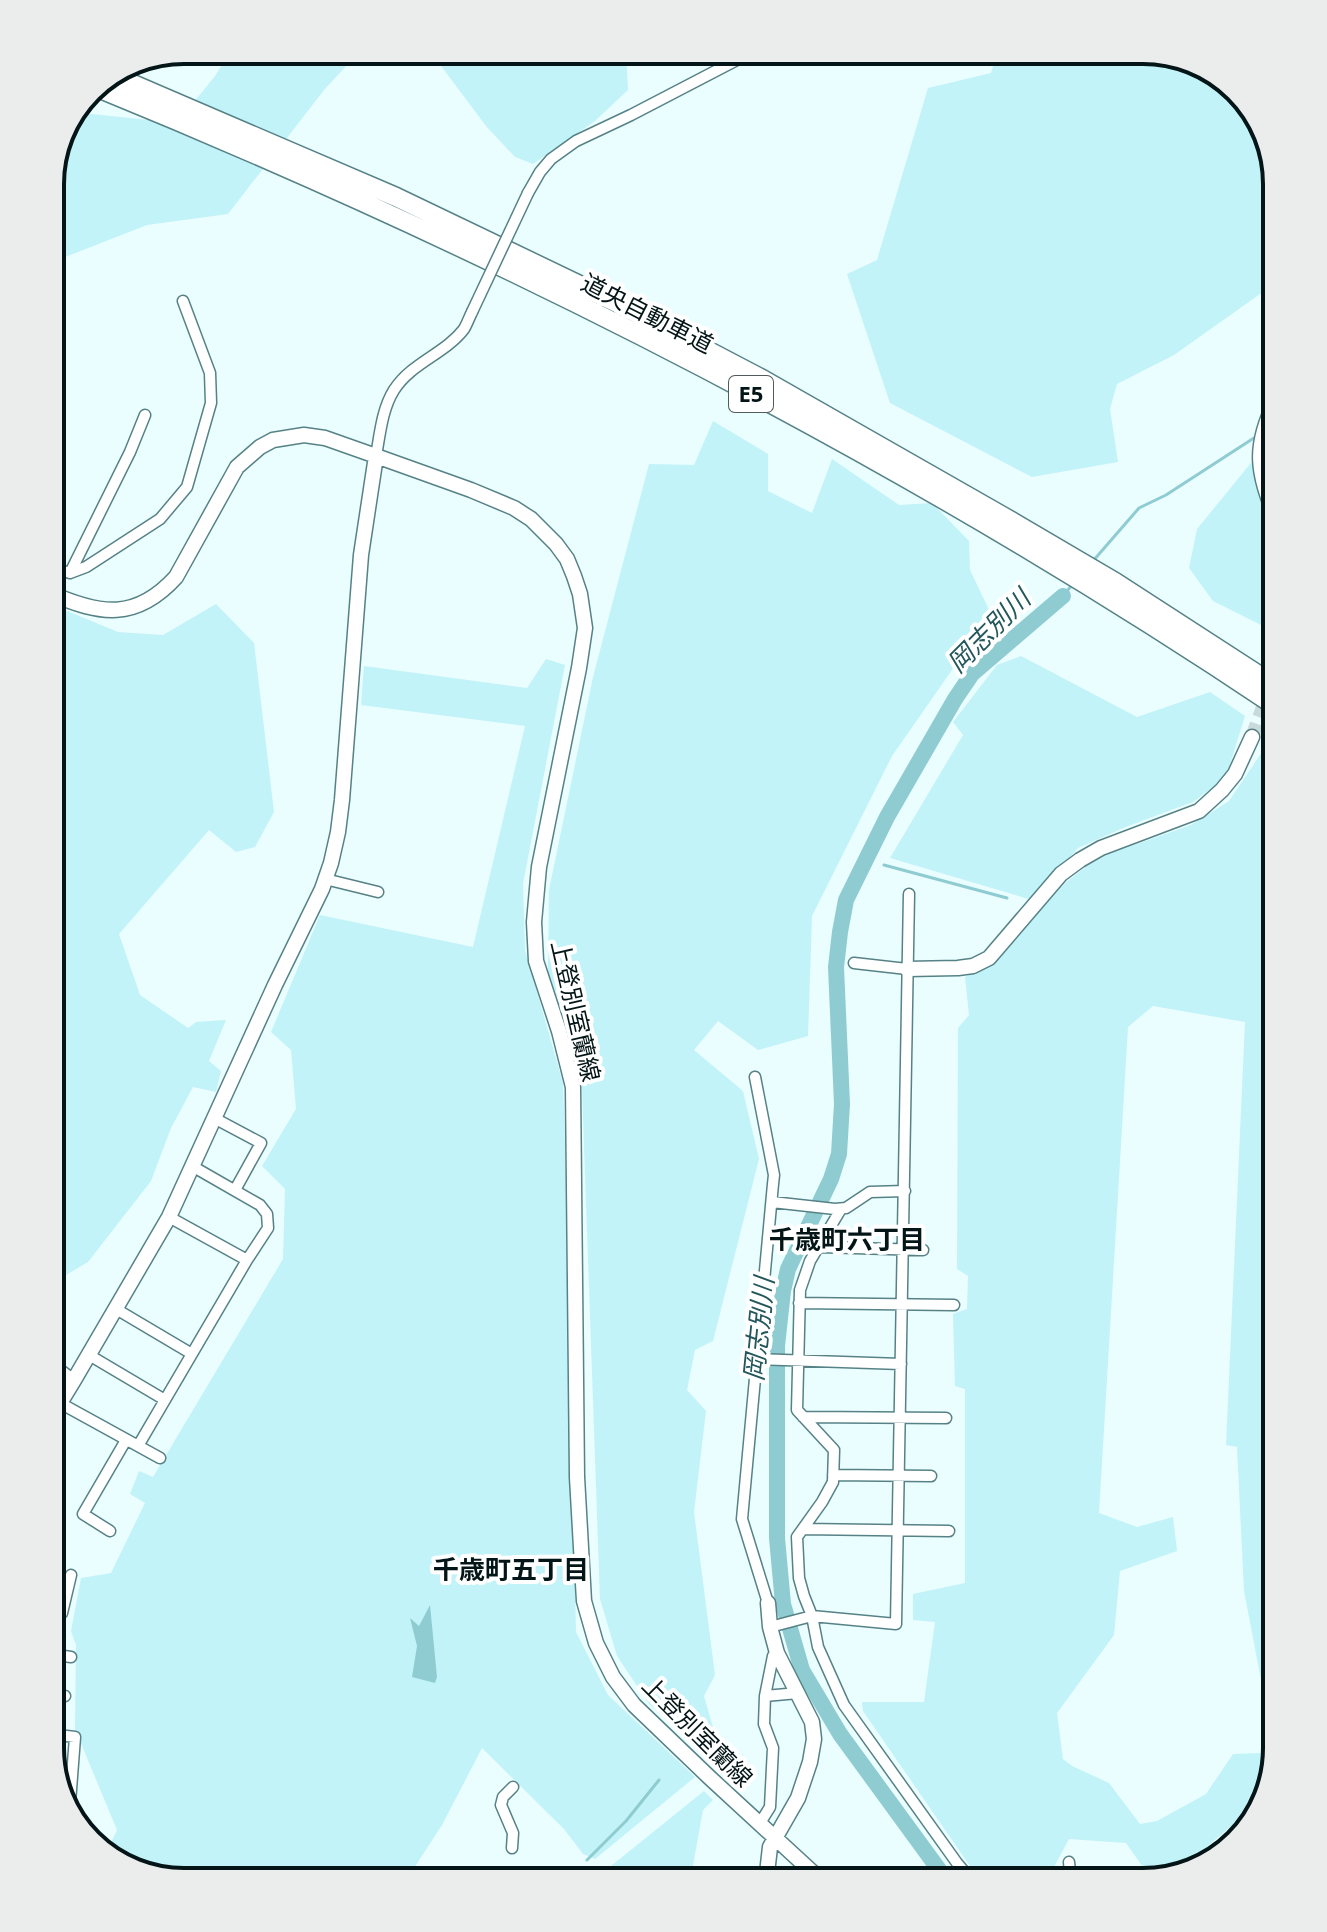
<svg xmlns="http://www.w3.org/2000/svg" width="1327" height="1932" font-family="'Open Sans','Noto Sans JP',sans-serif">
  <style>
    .green { fill: #c2f3f8; fill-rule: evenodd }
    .water { fill: #8fccd2 }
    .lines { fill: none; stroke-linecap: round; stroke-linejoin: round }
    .stream { stroke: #8fccd2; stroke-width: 3 }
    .river { stroke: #8fccd2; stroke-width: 16 }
    .secondary-tunnel { stroke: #c8dadc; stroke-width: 14; stroke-dasharray: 14 7; stroke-linecap: butt }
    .street-casing { stroke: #568286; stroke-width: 13 }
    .secondary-casing { stroke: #568286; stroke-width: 17 }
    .highway-casing { stroke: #568286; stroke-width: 21 }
    .street { stroke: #fff; stroke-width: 10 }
    .secondary { stroke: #fff; stroke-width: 14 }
    .highway { stroke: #fff; stroke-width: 18 }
    .street-bridge-casing { stroke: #568286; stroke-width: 13; stroke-linecap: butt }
    .street-bridge { stroke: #fff; stroke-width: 10 }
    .labels { text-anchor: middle; stroke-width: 8; stroke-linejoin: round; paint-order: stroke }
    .shield { fill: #fff; stroke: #4f5b5d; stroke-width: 2 }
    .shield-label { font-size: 22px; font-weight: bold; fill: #041517 }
    .street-label { font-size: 24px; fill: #041517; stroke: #fff }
    .water-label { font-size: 26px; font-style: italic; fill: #23575c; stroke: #fff }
    .neighbourhood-label { font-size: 26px; font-weight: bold; fill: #041517; stroke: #fff }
    .rim { fill: none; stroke: #041517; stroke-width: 4 }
  </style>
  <rect width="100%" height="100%" fill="#eafdff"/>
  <path class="green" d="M 231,50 L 361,50 L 324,90 L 228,214 L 147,225 L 55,261 L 50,266 C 50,218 42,152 73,112 L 177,123 L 215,76 Z
    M 429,50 L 626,50 L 628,90 L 595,121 L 533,164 L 515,157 L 486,126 Z
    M 998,50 L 1151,50 L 1210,68 L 1259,117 L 1277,184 L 1277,282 L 1174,355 L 1117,384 L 1110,409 L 1118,462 L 1032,477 L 890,403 L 847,274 L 877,260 L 928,88 L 991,73 Z
    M 1276,414 L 1277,414 L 1277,629 L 1263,626 L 1213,601 L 1189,568 L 1197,529 L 1268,442 Z
    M 713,421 L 768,454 L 768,491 L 812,513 L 832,459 L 899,505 L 932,503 L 969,541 L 970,570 L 991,614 L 892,756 L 812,916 L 808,1036 L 758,1050 L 718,1021 L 694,1050 L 743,1091 L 759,1159 L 713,1341 L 695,1350 L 687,1390 L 706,1411 L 694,1512 L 715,1675 L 704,1696 L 720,1752 L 708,1757 L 649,1704 L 617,1656 L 600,1599 L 581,1061 L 548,972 L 549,890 L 593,677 L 649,464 L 694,465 Z
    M 50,604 L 118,632 L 163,635 L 216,604 L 254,643 L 274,812 L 255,847 L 236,852 L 209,830 L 119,934 L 140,995 L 188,1028 L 196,1022 L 226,1020 L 209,1061 L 221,1071 L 216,1092 L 193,1087 L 171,1128 L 151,1181 L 88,1262 L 66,1275 L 50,1293 Z
    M 1021,656 L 1137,717 L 1210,692 L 1245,716 L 1226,777 L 1193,802 L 1128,826 L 1078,848 L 1032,900 L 890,858 L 963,735 L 953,722 L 997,665 Z
    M 546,659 L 565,665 L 523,884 L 525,950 L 563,1083 L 566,1176 L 576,1632 L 608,1695 L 695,1777 L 595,1859 L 583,1854 L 564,1829 L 482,1748 L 442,1825 L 405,1882 L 176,1882 L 117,1864 L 106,1853 L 117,1830 L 75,1729 L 76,1645 L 71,1631 L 81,1578 L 111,1573 L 145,1503 L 130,1494 L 139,1471 L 153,1477 L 283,1259 L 285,1189 L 262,1166 L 296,1109 L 291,1050 L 271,1032 L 320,915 L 473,947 L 525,726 L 361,705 L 364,666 L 527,688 Z
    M 1277,742 L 1277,1749 L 1260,1810 L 1254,1806 L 1177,1873 L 1152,1880 L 1126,1843 L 1069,1839 L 1046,1882 L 981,1882 L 863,1711 L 862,1702 L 924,1702 L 935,1622 L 913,1620 L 913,1594 L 965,1583 L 965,1389 L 955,1386 L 953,1314 L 967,1309 L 968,1276 L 957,1269 L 958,1028 L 969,1015 L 965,977 L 994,961 L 1064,884 L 1088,865 L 1111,853 L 1191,825 L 1229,801 L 1268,743 ZM 1153,1006 L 1245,1022 L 1226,1445 L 1237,1447 L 1244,1591 L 1271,1732 L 1261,1753 L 1233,1754 L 1206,1794 L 1157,1821 L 1140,1824 L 1109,1783 L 1072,1766 L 1063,1759 L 1057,1713 L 1114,1635 L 1120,1571 L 1177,1551 L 1173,1517 L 1137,1527 L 1099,1513 L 1128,1027 Z
    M 704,1791 L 713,1800 L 703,1810 L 690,1882 L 574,1882 L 583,1871 L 606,1870 Z"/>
  <path class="water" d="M 430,1605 L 437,1677 L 435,1683 L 412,1677 L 417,1646 L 410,1618 L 419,1626 Z"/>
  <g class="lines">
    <path class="stream" d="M 1093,561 L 1139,508 L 1166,495 L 1257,436
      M 1063,596 L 1072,585
      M 884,865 L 1007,898
      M 587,1860 L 626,1821 L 659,1780
      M 1202,1866 L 1244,1824 L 1256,1818
      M 569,1882 L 572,1877"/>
    <path class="river" d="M 948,1882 L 840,1734 L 802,1670 L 783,1604 L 777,1538 L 777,1346 L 783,1291 L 788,1269 L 831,1179 L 839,1154 L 842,1104 L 836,967 L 840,932 L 846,900 L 887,817 L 955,699 L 972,674 L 1063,596"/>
    <path class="secondary-tunnel" d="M 1252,737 L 1277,669"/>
    <g class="street-casing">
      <path id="street" d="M 528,193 L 540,172 L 551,159 L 576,141 L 631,115 L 756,50
        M 376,456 C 380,434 382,409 394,390 C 411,363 445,354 464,329 C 467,324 469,318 472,312
        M 50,567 L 70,573 L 86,567 L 160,519 L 187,487 L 211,403 L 210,373 L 183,301
        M 70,573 L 130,452 L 145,415
        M 325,879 L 378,892
        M 854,963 L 907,969
        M 755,1077 L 774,1175 L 773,1184 L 742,1519 L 768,1603
        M 214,1118 L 261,1143 L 235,1190
        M 772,1202 L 835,1209 L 846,1208 L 870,1192 L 905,1191
        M 841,1209 L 810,1261 L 800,1290 L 797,1410 L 834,1450 L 833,1482 L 822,1502 L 797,1537 L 799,1578 L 804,1596 L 812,1616 L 818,1647 L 844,1705 L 957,1863 L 973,1882
        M 169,1217 L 247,1260
        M 820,1247 L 923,1250
        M 799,1303 L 954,1305
        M 116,1309 L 192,1354
        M 89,1355 L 165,1400
        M 758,1359 L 901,1364
        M 50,1362 L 74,1380
        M 60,1403 L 160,1458
        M 803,1417 L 946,1418
        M 138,1446 L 247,1260 L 268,1228 L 267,1214 L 260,1205 L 192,1166
        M 50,1472 L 53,1464 L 50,1461
        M 833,1475 L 931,1476
        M 803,1529 L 949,1531
        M 110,1531 L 83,1514 L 126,1440
        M 50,1612 L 62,1613 L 71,1575
        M 770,1627 L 812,1616 L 896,1624 L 909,894
        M 50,1654 L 71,1657
        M 50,1694 L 65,1696
        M 765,1696 L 798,1693
        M 50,1734 L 75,1737 L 69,1816
        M 760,1823 L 770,1807 L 773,1748 L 764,1724 L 765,1696 L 773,1656 L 777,1653
        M 512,1848 L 513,1833 L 501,1805 L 503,1797 L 513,1787
        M 1069,1862 L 1071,1882"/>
    </g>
    <g class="secondary-casing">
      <path id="secondary" d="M 1277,521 C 1257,471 1252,448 1277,398
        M 50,593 C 100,615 136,621 176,577 L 237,467 L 260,447 L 273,440 L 304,435 L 325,438 L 376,456 L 471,490 L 514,508 L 531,519 L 556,544 L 567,559 L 574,576 L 580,594 L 585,628 L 579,668 L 539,867 L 534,922 L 536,961 L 559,1031 L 573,1087 L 577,1477 L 584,1601 L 596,1643 L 613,1677 L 634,1705 L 709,1777 L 823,1882
        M 907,969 L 958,968 L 973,966 L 989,958 L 1061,874 L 1080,860 L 1101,848 L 1199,811 L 1222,790 L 1235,774 L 1252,737
        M 50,1415 L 60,1403 L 74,1380 L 169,1217 L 275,985 L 322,889 L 331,863 L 338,832 L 342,800 L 361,555 L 376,456
        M 766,1882 L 770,1847 L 798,1798 L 810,1762 L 814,1739 L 812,1722 L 777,1653 L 770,1627 L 768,1603"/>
    </g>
    <g class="highway-casing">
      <path id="highway" d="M 114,76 L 396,197 L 619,304 L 764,380 L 1006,518 L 1115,582 L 1277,687
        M 93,86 C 505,254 907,459 1277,707"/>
    </g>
    <use href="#street" class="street"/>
    <use href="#secondary" class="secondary"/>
    <use href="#highway" class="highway"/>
    <g class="street-bridge-casing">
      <path id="street-bridge" d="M 472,312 L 528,193"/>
    </g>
    <use href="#street-bridge" class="street-bridge"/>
  </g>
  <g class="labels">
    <rect class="shield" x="729" y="376" width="44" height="36" rx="6"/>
    <g class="shield-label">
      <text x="751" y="402">E5</text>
    </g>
    <g class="street-label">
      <text transform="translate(647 314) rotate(27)" y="8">道央自動車道</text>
      <text transform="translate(575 1011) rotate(77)" y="8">上登別室蘭線</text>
      <text transform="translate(697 1732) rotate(45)" y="8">上登別室蘭線</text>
    </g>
    <g class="water-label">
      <text transform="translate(989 631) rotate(-45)" y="9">岡志別川</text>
      <text transform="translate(759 1329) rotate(-84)" y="9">岡志別川</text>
    </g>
    <g class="neighbourhood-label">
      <text x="847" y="1249">千歳町六丁目</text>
      <text x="511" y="1579">千歳町五丁目</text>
    </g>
  </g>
  <path d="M0 0H1327V1932H0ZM184 64H1143A120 120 0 0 1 1263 184V1748A120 120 0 0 1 1143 1868H184A120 120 0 0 1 64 1748V184A120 120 0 0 1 184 64Z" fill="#ebecec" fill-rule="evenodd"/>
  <path class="rim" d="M184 64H1143A120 120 0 0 1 1263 184V1748A120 120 0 0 1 1143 1868H184A120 120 0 0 1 64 1748V184A120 120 0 0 1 184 64Z"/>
</svg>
